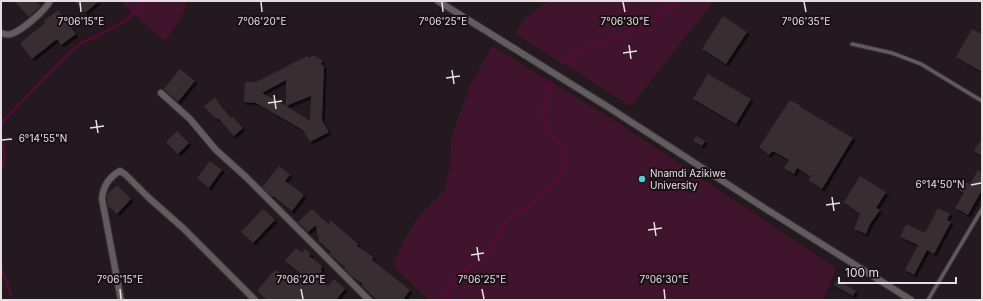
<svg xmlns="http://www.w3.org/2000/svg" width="983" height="301" font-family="Inter,sans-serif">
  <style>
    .green { fill: #41142e }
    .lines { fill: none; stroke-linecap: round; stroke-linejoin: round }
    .stream { stroke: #550a39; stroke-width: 2.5 }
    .building { fill: #392e33; fill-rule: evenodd; filter: url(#shadow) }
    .lane-casing { stroke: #3e3539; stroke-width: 5 }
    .street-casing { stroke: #3e3539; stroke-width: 8 }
    .lane { stroke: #625c5f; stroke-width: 3 }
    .street { stroke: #625c5f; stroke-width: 6 }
    .ticks { fill: none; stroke: #e6dfe2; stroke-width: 1.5 }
    .poi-dot { fill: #52ccd0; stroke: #1a1015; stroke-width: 1.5 }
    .labels { text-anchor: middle; stroke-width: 4; stroke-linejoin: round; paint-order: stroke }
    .poi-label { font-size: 10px; fill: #e6dfe2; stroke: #1a1015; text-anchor: start }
    .ticks-label { font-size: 10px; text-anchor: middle; fill: #e6dfe2; stroke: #1a1015; stroke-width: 4; stroke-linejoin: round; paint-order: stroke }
  </style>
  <defs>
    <filter id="shadow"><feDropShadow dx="2.5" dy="2.5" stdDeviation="0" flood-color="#0009"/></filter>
  </defs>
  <rect width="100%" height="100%" fill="#23191e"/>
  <path class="green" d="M 120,1 L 187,1 L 183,14 L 165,42 Z
    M 548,1 L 714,1 L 631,106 L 515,34 L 522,21 Z
    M 492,46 L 617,122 L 836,268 L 823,300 L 429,300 L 393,266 L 406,236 L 421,214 L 444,191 L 450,166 L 451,139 L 469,87 Z"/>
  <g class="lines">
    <path class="stream" d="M 562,63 L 579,50 L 625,35 L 650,22 L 676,1
      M 1,126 L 5,119 L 70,52 L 81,43 L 101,34 L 124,22 L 141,6 L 144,1
      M 1,139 C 3,149 8,159 1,168
      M 1,267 L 11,294
      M 446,300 L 446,294 L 455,276 L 481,259 L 492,247 L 506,222 L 531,204 L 556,181 L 563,169 L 564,160 L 559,143 L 544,123 L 543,112 L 550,81"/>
  </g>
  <path class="building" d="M 14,1 L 36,1 L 41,6 L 29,17 Z
    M 74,1 L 99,1 L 85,13 Z
    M 58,10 L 76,34 L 61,45 L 57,39 L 32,59 L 20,43 L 45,23 L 44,21 Z
    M 723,16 L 747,32 L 726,64 L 702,49 Z
    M 972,29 L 982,34 L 982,72 L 956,57 Z
    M 313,55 L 323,61 L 321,64 L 324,66 L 322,120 L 329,132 L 310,142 L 303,130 L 256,103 L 244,102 L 245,82 L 256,82 L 307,56 L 310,58 ZM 286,80 L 286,106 L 262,93 ZM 311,96 L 310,121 L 286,106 Z
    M 180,69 L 195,81 L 178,102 L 164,89 Z
    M 708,74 L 751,99 L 736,124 L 693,99 Z
    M 215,98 L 231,118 L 233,117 L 243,128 L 234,136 L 218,118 L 216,119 L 204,106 Z
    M 790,100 L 801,106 L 800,107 L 853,138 L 822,189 L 809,181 L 810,176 L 797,168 L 794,174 L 784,168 L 789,160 L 773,151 L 769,155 L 759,147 Z
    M 177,131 L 189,143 L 178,154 L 166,142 Z
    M 696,136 L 705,141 L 702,146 L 693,141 Z
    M 982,138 L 982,156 L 974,151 Z
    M 210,161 L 222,170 L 209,188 L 197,178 Z
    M 279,166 L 290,175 L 285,181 L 304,195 L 292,211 L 273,196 L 272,197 L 262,187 Z
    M 978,170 L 982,173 L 982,190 L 968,215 L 955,208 L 964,193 L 956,189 L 961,180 L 970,184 Z
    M 860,176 L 886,192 L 876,208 L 880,210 L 870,224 L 866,234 L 854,229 L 860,214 L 844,202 Z
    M 117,185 L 131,199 L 117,214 L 108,206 L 107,199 L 107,195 Z
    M 938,208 L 950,214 L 947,220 L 951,222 L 934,254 L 927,250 L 914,275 L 905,270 L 918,245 L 900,237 L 906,224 L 925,233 Z
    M 263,209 L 275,220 L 253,243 L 241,232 Z
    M 312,209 L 329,225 L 330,220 L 358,244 L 357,246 L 373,257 L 372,260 L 410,290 L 403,300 L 377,300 L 362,286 L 363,284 L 351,276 L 344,268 L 345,267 L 329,254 L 331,252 L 319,241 L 316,225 L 308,232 L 298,222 Z
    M 296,248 L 302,253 L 305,249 L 311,254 L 309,256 L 322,266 L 321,270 L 322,271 L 317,277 L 328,286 L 334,279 L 345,289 L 336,300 L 267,300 L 257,291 L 271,274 L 270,274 L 277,270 L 291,283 L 300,273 L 285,261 Z
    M 837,280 L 856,291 L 853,296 L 834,285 Z"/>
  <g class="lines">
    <g class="lane-casing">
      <path id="lane" d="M 852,44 L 892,53 L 921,64 L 982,101
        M 928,300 L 982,209"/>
    </g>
    <g class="street-casing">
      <path id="street" d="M 438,1 L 608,107 L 766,209 L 911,300
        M 1,33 C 4,34 8,35 11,34 C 21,31 45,11 50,1
        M 161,93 L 190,119 L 216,150 L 246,177 L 369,300
        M 121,300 L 102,199 C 103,187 109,177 120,171 L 126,175 L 149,198 L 183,228 L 255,300"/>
    </g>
    <use href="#lane" class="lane"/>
    <use href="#street" class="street"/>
  </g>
  <path class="ticks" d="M 80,2 L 81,12M 261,2 L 262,12M 442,2 L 443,12M 623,2 L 625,12M 804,2 L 806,12M 629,45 L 631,59M 623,53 L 637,51M 452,70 L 454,84M 446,78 L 460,76M 274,95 L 276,109M 268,103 L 282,101M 96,120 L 98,133M 90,128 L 104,126M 2,140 L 12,139M 971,185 L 981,183M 832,197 L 834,211M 826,205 L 840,203M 654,222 L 656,236M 648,230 L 662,228M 477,247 L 479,261M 471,255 L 484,253M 120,289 L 121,299M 301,289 L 303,299M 482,289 L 484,299M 664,289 L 665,299"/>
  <circle class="poi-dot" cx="642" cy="179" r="4"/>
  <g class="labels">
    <g class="poi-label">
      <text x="650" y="177">Nnamdi Azikiwe<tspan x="650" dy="12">University</tspan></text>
    </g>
  </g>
  <g class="ticks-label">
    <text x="81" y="25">7°06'15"E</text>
    <text x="262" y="25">7°06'20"E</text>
    <text x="443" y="25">7°06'25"E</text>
    <text x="625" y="25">7°06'30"E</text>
    <text x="806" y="25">7°06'35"E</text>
    <text x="43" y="142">6°14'55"N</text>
    <text x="940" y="188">6°14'50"N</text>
    <text x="120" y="283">7°06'15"E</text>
    <text x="301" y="283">7°06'20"E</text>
    <text x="482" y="283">7°06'25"E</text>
    <text x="664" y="283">7°06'30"E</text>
  </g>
  <rect width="983" height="301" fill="none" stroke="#e6dfe2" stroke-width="4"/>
  <path d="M839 277v6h117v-6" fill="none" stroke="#e6dfe2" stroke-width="2"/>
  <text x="845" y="277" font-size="12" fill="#e6dfe2" stroke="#1a1015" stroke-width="3" paint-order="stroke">100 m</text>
</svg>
